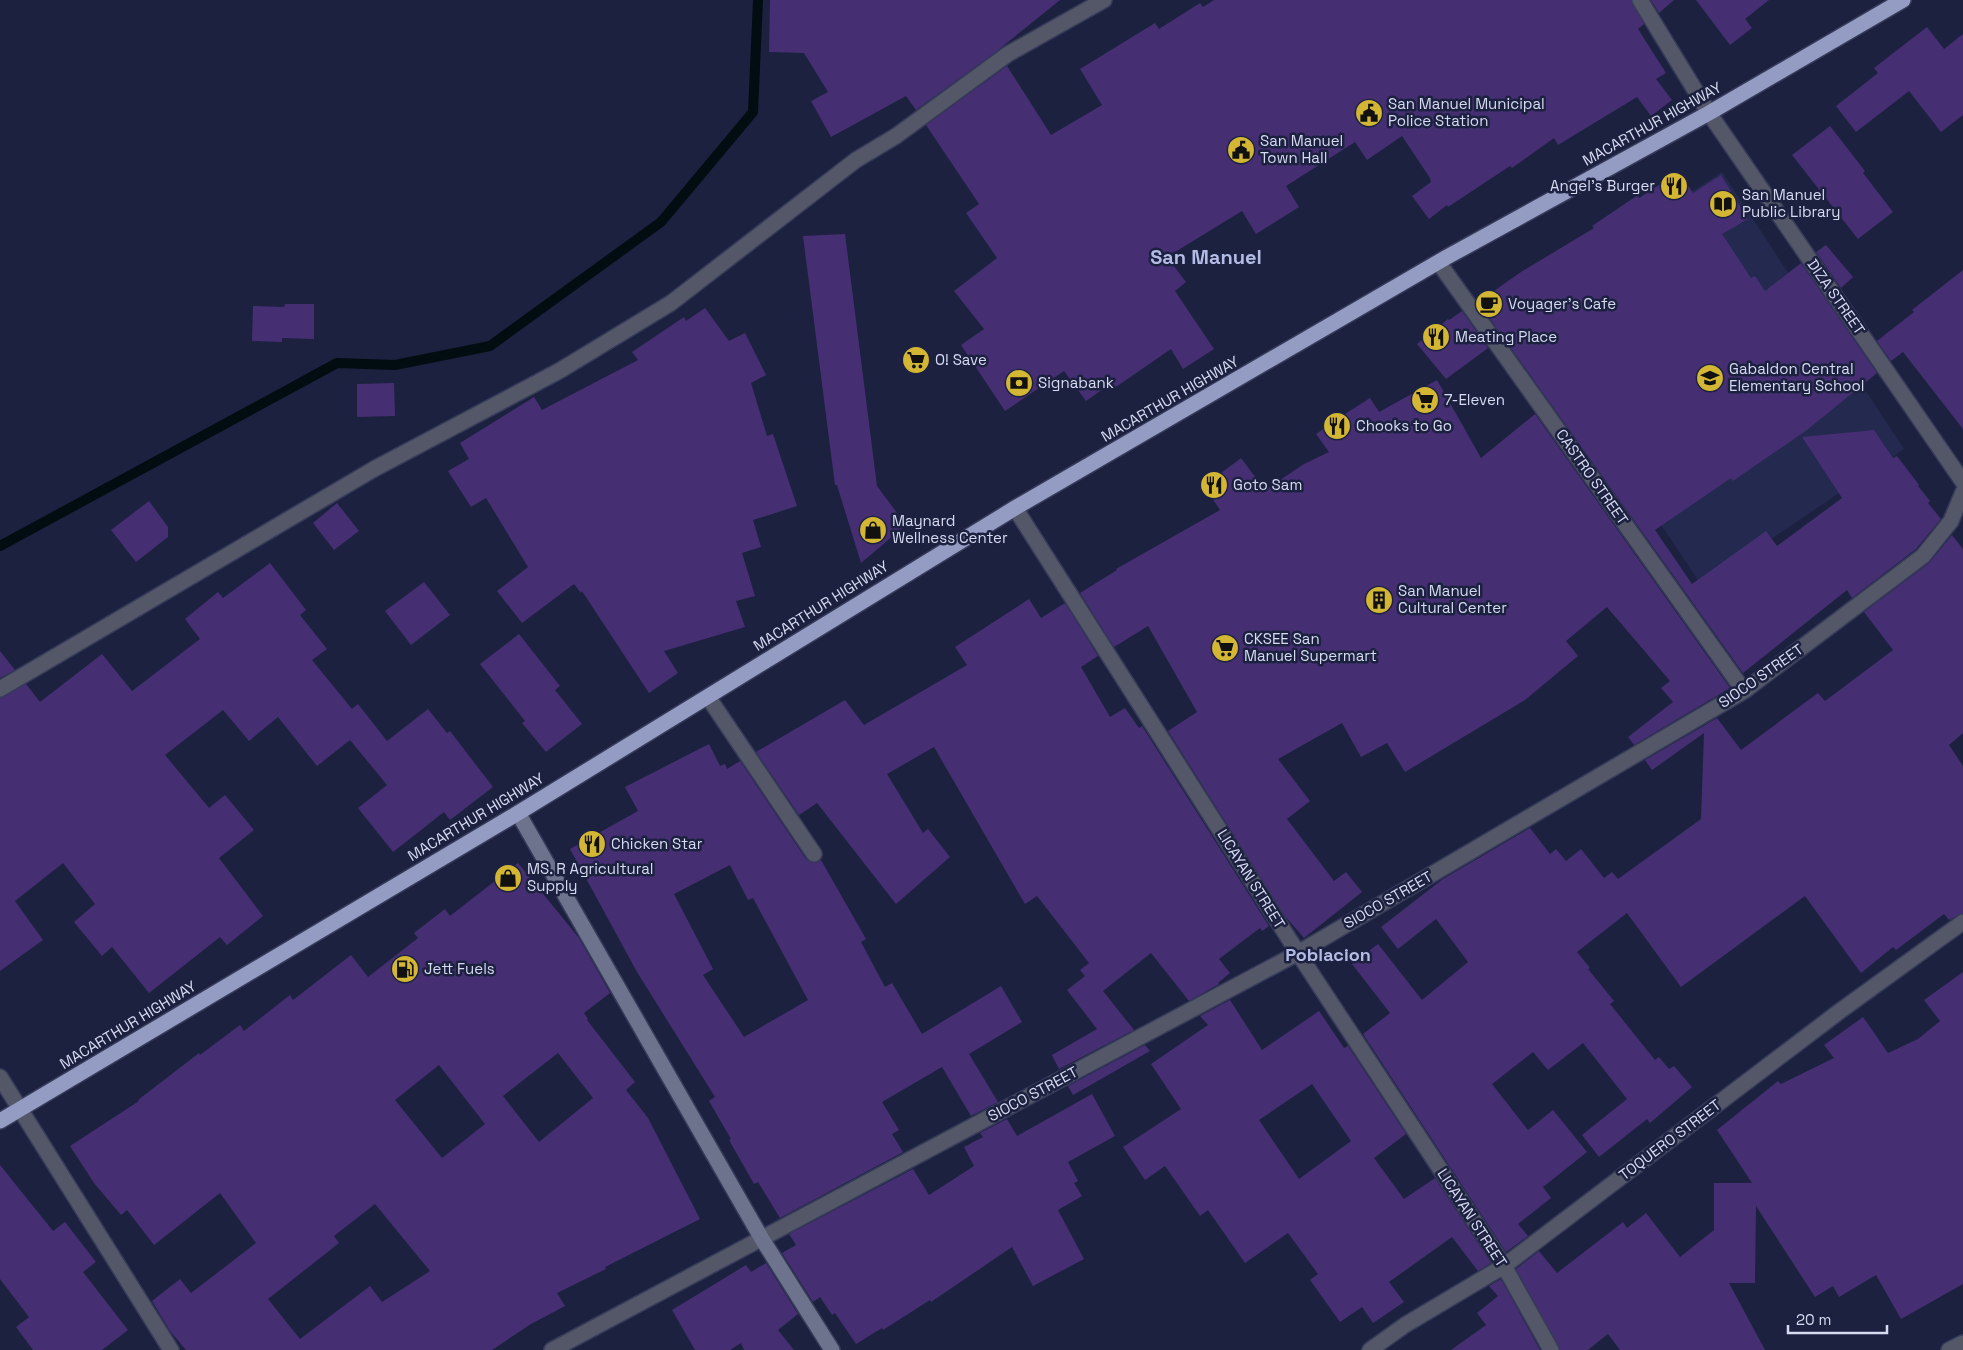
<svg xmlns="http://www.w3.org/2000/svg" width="1963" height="1350" font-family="'Space Grotesk',sans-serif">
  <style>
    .built { fill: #24294f }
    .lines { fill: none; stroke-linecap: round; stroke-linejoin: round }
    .stream { stroke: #020d11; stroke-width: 10 }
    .building { fill: #452f72; fill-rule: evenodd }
    .street-casing { stroke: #363b59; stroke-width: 18 }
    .secondary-casing { stroke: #363b59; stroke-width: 18 }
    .highway-casing { stroke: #363b59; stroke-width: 18 }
    .street { stroke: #535767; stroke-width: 15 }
    .secondary { stroke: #6d738c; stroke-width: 15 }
    .highway { stroke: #949cc4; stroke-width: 15 }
    .labels { text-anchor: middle; stroke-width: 5; stroke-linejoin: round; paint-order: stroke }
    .poi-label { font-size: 15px; fill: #d7dbf1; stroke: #1c2140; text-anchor: start }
    .street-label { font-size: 15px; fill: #d7dbf1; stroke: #1c2140 }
    .quarter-label { font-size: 18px; font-weight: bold; fill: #b3bce5; stroke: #1c2140 }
    .district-label { font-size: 20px; font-weight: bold; fill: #b3bce5; stroke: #1c2140 }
  </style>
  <rect width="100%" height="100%" fill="#1c2140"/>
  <path class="built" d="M 1722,172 L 1904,449 L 1702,586 L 1515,306 Z"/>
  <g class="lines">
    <path class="stream" d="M 0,546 L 337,363 L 395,365 L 490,346 L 661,222 L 753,112 L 758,0"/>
  </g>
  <path class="building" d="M 770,0 L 1060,0 L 997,51 L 916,110 L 906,96 L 831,137 L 811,101 L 828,92 L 804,53 L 769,52 Z
    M 1214,0 L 1631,0 L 1644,24 L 1638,29 L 1666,73 L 1656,79 L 1672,100 L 1651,116 L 1637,97 L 1558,145 L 1554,138 L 1512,168 L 1510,166 L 1448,207 L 1447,205 L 1429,219 L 1412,196 L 1431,182 L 1430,178 L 1402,136 L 1367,160 L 1355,142 L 1286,186 L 1299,207 L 1256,234 L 1242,211 L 1167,257 L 1186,282 L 1175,291 L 1214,349 L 1183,369 L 1171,349 L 1113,389 L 1110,384 L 1086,401 L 1064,371 L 1005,411 L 961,345 L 984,329 L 954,291 L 997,258 L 966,213 L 979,204 L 926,125 L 1007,66 L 1051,135 L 1102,105 L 1080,69 L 1155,23 L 1159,29 L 1200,3 L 1203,7 Z
    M 1651,0 L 1674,0 L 1659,13 Z
    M 1696,0 L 1769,0 L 1745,19 L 1752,28 L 1730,45 Z
    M 1927,27 L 1944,49 L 1963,34 L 1963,115 L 1941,132 L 1909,91 L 1856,132 L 1836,106 L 1878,73 L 1874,68 Z
    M 1830,126 L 1865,171 L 1863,173 L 1893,212 L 1858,239 L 1792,155 Z
    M 1679,172 L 1693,193 L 1721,175 L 1748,219 L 1722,234 L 1751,278 L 1755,276 L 1765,291 L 1801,263 L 1877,373 L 1807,430 L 1733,481 L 1731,478 L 1655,530 L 1692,584 L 1766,531 L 1777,546 L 1842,498 L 1802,437 L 1874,430 L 1893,458 L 1897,456 L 1919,485 L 1918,486 L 1930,501 L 1928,503 L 1941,519 L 1916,549 L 1852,598 L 1847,590 L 1743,673 L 1478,302 L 1521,272 L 1594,228 L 1592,226 L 1638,195 L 1639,198 Z
    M 845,234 L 877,486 L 906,525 L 861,563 L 837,485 L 835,485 L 803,236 Z
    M 1826,245 L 1853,277 L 1841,288 L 1816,252 Z
    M 1963,270 L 1963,429 L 1903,352 L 1891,361 L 1877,341 L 1914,312 L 1912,310 Z
    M 285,304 L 314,304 L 314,339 L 282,338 L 282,342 L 252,341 L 253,306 L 284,307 Z
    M 705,308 L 729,341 L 745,333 L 766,375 L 751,383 L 767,436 L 773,434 L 797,506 L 753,520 L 761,547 L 742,553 L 755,596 L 736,601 L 745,627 L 664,651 L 678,673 L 649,693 L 582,591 L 581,593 L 574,584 L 522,623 L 497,591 L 528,567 L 486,498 L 471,507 L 448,471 L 469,459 L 460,443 L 534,397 L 542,410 L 638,360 L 632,352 L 684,317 L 686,321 Z
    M 1462,311 L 1488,348 L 1446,379 L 1417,344 L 1448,319 L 1449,320 Z
    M 1437,380 L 1481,458 L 1535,414 L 1730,688 L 1634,745 L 1628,737 L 1673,702 L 1661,688 L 1670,681 L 1607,607 L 1566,641 L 1578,656 L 1525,700 L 1405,772 L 1387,743 L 1361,757 L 1342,723 L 1278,759 L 1310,801 L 1287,819 L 1334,881 L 1346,872 L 1362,892 L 1304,938 L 1285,916 L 1168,731 L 1197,712 L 1148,626 L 1114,647 L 1080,593 L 1117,570 L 1116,569 L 1220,510 L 1204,486 L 1241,458 L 1265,490 L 1304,464 L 1329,452 L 1316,434 L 1342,416 L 1370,398 L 1379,412 Z
    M 394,383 L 395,416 L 357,417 L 357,384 Z
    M 149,501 L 168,527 L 168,537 L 136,562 L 111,530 Z
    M 337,503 L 359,531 L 334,550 L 313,523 Z
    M 1952,535 L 1963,549 L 1963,733 L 1949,745 L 1963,766 L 1963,913 L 1949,920 L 1944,914 L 1896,950 L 1893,947 L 1861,973 L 1805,896 L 1681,987 L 1627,913 L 1577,952 L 1590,968 L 1588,969 L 1614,1001 L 1610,1004 L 1655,1060 L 1659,1057 L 1669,1069 L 1674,1066 L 1692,1087 L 1650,1123 L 1647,1119 L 1599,1157 L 1582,1135 L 1627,1099 L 1583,1043 L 1548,1070 L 1533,1052 L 1492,1084 L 1528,1130 L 1553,1110 L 1587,1152 L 1543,1187 L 1551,1198 L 1518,1224 L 1528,1236 L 1506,1252 L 1363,1034 L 1390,1013 L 1352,964 L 1378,944 L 1422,1000 L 1468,962 L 1436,919 L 1398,949 L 1381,927 L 1443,879 L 1530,828 L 1550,854 L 1556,849 L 1566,861 L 1581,849 L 1604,878 L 1612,872 L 1618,879 L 1701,819 L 1704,733 L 1652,770 L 1645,760 L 1717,718 L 1741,750 L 1818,693 L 1825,701 L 1893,650 L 1864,612 L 1929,563 Z
    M 270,563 L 306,610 L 300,615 L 327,649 L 312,660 L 352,709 L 358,704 L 387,741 L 428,709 L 447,733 L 450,731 L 493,787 L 450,820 L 444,812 L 393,852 L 358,808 L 387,785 L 350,740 L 317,766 L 278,717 L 249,741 L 223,710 L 165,755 L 209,808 L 225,795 L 254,830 L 219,858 L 263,916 L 227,945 L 220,937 L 149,993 L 112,947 L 102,956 L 74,922 L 95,904 L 63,863 L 15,901 L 43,940 L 0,971 L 0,698 L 26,684 L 40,702 L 102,654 L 132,691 L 200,639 L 185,619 L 218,592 L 223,598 Z
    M 424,582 L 450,615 L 411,645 L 385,611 Z
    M 1029,599 L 1041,618 L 1065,603 L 1098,656 L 1081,667 L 1110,717 L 1125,708 L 1139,728 L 1142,726 L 1269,926 L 1262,931 L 1260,928 L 1219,959 L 1230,973 L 1218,983 L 1219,984 L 1189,1001 L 1151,953 L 1103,991 L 1134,1030 L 1059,1069 L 1052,1055 L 1097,1029 L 1067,990 L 1085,976 L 1080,970 L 1089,963 L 1037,896 L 1025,904 L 934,747 L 887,774 L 923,833 L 928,829 L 950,857 L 896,904 L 817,803 L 799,815 L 756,752 L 845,700 L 864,725 L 967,665 L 955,647 Z
    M 519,634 L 560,686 L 555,690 L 582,724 L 546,752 L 522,723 L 525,721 L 480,664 Z
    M 0,651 L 15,670 L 0,678 Z
    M 709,744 L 720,766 L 725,764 L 727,769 L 740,761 L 806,859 L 814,863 L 821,860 L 866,939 L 861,942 L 885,987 L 892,983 L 922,1034 L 1001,986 L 1022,1022 L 969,1054 L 998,1102 L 971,1116 L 942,1067 L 882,1102 L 899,1130 L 892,1134 L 903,1152 L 780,1218 L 758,1182 L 754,1184 L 729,1140 L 731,1139 L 709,1101 L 715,1097 L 637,972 L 570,849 L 638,811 L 625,787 ZM 730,865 L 748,900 L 753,898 L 808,1000 L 744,1037 L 703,975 L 713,969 L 674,894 Z
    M 518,863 L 579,938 L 610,993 L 584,1013 L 588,1019 L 587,1020 L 635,1082 L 626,1090 L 648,1118 L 700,1219 L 605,1267 L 606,1269 L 557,1293 L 565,1306 L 531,1324 L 492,1350 L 186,1350 L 170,1331 L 152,1301 L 180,1279 L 191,1293 L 256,1243 L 220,1193 L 154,1245 L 127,1210 L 121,1215 L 94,1183 L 70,1146 L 139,1101 L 138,1100 L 199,1053 L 200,1055 L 240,1025 L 244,1031 L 290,995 L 293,1000 L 351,955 L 368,977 L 418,938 L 414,933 L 445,909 L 450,916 ZM 558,1053 L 593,1098 L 539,1142 L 503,1096 ZM 439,1065 L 485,1124 L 442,1158 L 395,1100 ZM 375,1204 L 430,1271 L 382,1302 L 370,1286 L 300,1339 L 268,1299 L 339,1243 L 334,1236 Z
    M 1963,972 L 1963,1284 L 1901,1319 L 1876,1275 L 1839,1297 L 1833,1286 L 1815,1297 L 1756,1206 L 1755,1283 L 1729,1283 L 1765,1350 L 1620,1350 L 1608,1334 L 1588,1350 L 1560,1350 L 1516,1269 L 1539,1251 L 1557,1273 L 1623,1222 L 1627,1228 L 1646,1213 L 1680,1257 L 1714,1230 L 1714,1183 L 1752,1183 L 1717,1130 L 1778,1081 L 1781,1084 L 1834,1058 L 1824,1045 L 1863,1017 L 1888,1053 L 1918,1039 L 1940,1021 L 1924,1000 Z
    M 1230,1000 L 1262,1050 L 1319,1011 L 1344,1048 L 1348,1046 L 1406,1134 L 1374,1158 L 1404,1199 L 1435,1178 L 1491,1263 L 1478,1271 L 1452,1237 L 1389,1282 L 1404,1302 L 1373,1323 L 1362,1307 L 1340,1322 L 1310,1280 L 1318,1274 L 1288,1233 L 1245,1263 L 1208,1210 L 1200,1216 L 1165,1166 L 1145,1180 L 1123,1147 L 1181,1109 L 1151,1064 L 1208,1025 L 1200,1016 ZM 1312,1084 L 1351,1141 L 1299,1179 L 1259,1120 Z
    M 1145,1045 L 1150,1051 L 1073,1095 L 1068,1086 Z
    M 1092,1094 L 1115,1136 L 1068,1162 L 1078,1181 L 1074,1183 L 1082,1196 L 1058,1210 L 1084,1259 L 1033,1286 L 1012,1247 L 931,1302 L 930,1300 L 883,1330 L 882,1328 L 856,1344 L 835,1313 L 832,1315 L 820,1297 L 813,1302 L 782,1253 L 796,1245 L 789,1234 L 913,1169 L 929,1195 L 974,1166 L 964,1147 L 983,1137 L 980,1133 L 1007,1119 L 1017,1136 Z
    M 0,1165 L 53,1231 L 65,1222 L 96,1262 L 83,1272 L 128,1330 L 102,1350 L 33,1350 L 16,1327 L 29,1317 L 0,1279 Z
    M 766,1263 L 798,1314 L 778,1330 L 794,1350 L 744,1350 L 741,1343 L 730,1350 L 695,1350 L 672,1310 L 746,1265 L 751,1272 Z
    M 1501,1279 L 1540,1350 L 1451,1350 L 1486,1325 L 1477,1313 L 1498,1296 L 1489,1286 Z"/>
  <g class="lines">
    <g class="street-casing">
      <path id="street" d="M 1640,0 L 1709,113 L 1963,482
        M 1439,263 L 1744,691
        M 1015,508 L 1298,953 L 1504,1266 L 1551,1350
        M 0,689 L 374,469 L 559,371 L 671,303 L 856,160 L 896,136 L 1008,54 L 1104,0
        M 708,697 L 814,854
        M 0,1077 L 171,1350
        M 552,1350 L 1298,953 L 1744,691 L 1923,556 L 1951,521 L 1963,492
        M 1370,1350 L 1405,1325 L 1504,1266 L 1840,1011 L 1963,922
        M 1949,1350 L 1963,1343"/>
    </g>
    <g class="secondary-casing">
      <path id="secondary" d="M 518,813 L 762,1239 L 832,1350"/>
    </g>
    <g class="highway-casing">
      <path id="highway" d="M 0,1121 L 518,813 L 1015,508 L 1447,257 L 1709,113 L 1903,0"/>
    </g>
    <use href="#street" class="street"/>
    <use href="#secondary" class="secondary"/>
    <use href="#highway" class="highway"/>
  </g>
  <defs>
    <g id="civic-disc" transform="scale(1.4375)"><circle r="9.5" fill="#d4b635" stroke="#1c2140"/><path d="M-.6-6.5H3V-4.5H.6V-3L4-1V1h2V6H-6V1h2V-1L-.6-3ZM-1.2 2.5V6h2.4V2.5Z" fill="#111"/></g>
    <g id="restaurant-disc" transform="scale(1.4375)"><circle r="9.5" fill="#d4b635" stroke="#1c2140"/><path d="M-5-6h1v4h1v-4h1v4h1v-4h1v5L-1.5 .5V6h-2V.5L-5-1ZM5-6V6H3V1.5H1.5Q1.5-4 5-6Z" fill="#111"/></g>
    <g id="library-disc" transform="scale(1.4375)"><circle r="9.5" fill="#d4b635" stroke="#1c2140"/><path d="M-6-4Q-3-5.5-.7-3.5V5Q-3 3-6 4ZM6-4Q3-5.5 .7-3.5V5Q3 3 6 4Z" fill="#111"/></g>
    <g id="cafe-disc" transform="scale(1.4375)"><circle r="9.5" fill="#d4b635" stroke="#1c2140"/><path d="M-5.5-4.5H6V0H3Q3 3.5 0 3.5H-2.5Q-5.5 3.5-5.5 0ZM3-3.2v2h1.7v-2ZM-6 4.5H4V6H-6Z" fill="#111"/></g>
    <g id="supermarket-disc" transform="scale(1.4375)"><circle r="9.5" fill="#d4b635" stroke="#1c2140"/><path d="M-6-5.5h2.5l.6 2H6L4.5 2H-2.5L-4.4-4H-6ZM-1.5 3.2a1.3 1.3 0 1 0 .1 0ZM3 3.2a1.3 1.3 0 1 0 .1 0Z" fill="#111"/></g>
    <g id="school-disc" transform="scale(1.4375)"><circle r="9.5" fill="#d4b635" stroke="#1c2140"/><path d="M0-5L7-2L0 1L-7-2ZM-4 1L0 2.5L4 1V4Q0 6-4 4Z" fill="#111"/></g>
    <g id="bank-disc" transform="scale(1.4375)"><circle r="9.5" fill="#d4b635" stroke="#1c2140"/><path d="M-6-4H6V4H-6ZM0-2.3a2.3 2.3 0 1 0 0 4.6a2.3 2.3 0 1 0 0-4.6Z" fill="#111"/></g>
    <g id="shop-disc" transform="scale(1.4375)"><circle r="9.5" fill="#d4b635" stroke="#1c2140"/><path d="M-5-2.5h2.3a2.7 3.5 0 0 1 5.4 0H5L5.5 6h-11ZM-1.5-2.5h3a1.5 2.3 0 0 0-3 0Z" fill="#111"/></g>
    <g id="building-disc" transform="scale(1.4375)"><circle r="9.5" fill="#d4b635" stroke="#1c2140"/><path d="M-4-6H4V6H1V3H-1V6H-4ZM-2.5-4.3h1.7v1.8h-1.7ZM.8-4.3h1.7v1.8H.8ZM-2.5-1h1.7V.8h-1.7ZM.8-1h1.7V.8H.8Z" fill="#111"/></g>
    <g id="fuel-disc" transform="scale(1.4375)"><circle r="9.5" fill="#d4b635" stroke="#1c2140"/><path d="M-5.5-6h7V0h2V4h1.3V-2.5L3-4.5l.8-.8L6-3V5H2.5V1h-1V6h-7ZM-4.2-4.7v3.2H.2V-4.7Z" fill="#111"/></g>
  </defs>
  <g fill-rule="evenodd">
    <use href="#civic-disc" x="1369" y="113"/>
    <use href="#civic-disc" x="1241" y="150"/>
    <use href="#restaurant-disc" x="1674" y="186"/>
    <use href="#library-disc" x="1723" y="204"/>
    <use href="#cafe-disc" x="1489" y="304"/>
    <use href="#restaurant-disc" x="1436" y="337"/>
    <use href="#supermarket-disc" x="916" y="360"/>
    <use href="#school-disc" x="1710" y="378"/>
    <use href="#bank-disc" x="1019" y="383"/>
    <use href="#supermarket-disc" x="1425" y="400"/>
    <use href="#restaurant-disc" x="1337" y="426"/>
    <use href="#restaurant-disc" x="1214" y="485"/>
    <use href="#shop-disc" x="873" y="530"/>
    <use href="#building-disc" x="1379" y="600"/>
    <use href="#supermarket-disc" x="1225" y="648"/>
    <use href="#restaurant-disc" x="592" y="844"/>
    <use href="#shop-disc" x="508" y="878"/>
    <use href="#fuel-disc" x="405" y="969"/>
  </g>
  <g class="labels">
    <g class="poi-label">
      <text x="1388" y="109">San Manuel Municipal<tspan x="1388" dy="17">Police Station</tspan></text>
      <text x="1260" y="146">San Manuel<tspan x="1260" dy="17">Town Hall</tspan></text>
      <text x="1655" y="191" text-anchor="end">Angel's Burger</text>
      <text x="1742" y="200">San Manuel<tspan x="1742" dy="17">Public Library</tspan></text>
      <text x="1508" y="309">Voyager's Cafe</text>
      <text x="1455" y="342">Meating Place</text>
      <text x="935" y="365">O! Save</text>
      <text x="1729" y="374">Gabaldon Central<tspan x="1729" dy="17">Elementary School</tspan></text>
      <text x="1038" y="388">Signabank</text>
      <text x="1444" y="405">7-Eleven</text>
      <text x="1356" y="431">Chooks to Go</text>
      <text x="1233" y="490">Goto Sam</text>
      <text x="892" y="526">Maynard<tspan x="892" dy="17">Wellness Center</tspan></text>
      <text x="1398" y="596">San Manuel<tspan x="1398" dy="17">Cultural Center</tspan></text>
      <text x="1244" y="644">CKSEE San<tspan x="1244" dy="17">Manuel Supermart</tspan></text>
      <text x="611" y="849">Chicken Star</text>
      <text x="527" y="874">MS. R Agricultural<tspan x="527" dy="17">Supply</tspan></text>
      <text x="424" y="974">Jett Fuels</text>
    </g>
    <g class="street-label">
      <text transform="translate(1652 124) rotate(-29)" y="5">MACARTHUR HIGHWAY</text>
      <text transform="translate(1836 297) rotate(55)" y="5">DIZA STREET</text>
      <text transform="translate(1170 399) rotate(-30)" y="5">MACARTHUR HIGHWAY</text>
      <text transform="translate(1592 477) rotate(55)" y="5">CASTRO STREET</text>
      <text transform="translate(821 606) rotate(-32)" y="5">MACARTHUR HIGHWAY</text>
      <text transform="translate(1761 676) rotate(-35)" y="5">SIOCO STREET</text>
      <text transform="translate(476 817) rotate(-31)" y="5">MACARTHUR HIGHWAY</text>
      <text transform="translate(1251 879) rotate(58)" y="5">LICAYAN STREET</text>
      <text transform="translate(1388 900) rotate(-30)" y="5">SIOCO STREET</text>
      <text transform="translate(128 1025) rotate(-31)" y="5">MACARTHUR HIGHWAY</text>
      <text transform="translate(1033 1094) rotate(-28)" y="5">SIOCO STREET</text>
      <text transform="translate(1670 1140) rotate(-37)" y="5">TOQUERO STREET</text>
      <text transform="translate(1472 1218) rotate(57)" y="5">LICAYAN STREET</text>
    </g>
    <g class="quarter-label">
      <text x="1328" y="961">Poblacion</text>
    </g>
    <g class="district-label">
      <text x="1206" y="264">San Manuel</text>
    </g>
  </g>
  <path d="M1788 1325v8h99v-8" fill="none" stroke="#d7dbf1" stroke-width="2.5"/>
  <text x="1796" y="1325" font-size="15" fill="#d7dbf1" stroke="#1c2140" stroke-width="4" paint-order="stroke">20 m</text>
</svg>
